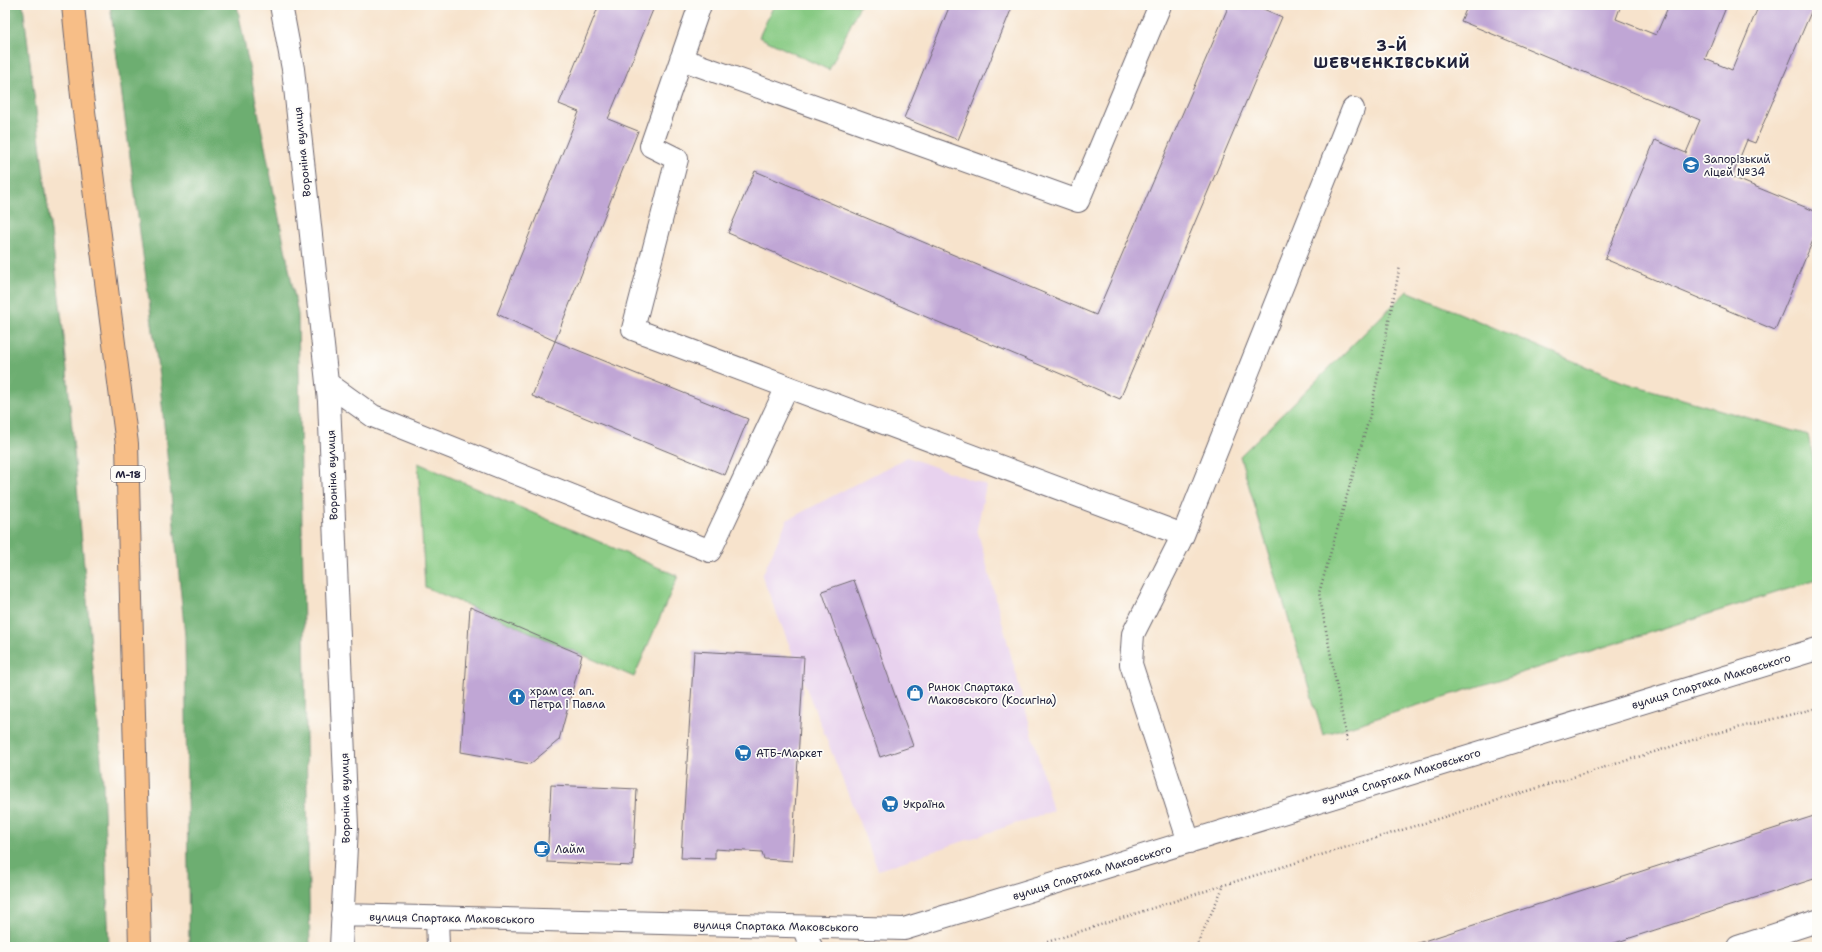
<svg xmlns="http://www.w3.org/2000/svg" width="1822" height="952" font-family="'Shantell Sans',sans-serif">
  <style>
    .built { fill: #e8d2ee }
    .green { fill: #87ca83; stroke: #54765f }
    .forest { fill: #6dae71; stroke: #486856 }
    .building { fill: #c0a6d5 }
    .lines { fill: none; stroke-linecap: round; stroke-linejoin: round }
    .minor-casing { stroke: #6d666e; stroke-width: 24 }
    .highway-casing { stroke: #6d666e; stroke-width: 24 }
    .path { stroke: #6d666e; stroke-width: 2.5; stroke-dasharray: 1 3; stroke-linecap: butt }
    .minor { stroke: #fff; stroke-width: 22 }
    .highway { stroke: #f7be87; stroke-width: 22 }
    .labels { text-anchor: middle; stroke-width: 3.5; stroke-linejoin: round; paint-order: stroke }
    .shield { fill: #fdfcf7; stroke: #646373; stroke-width: 1 }
    .shield-label { font-size: 10px; font-weight: bold; fill: #22223b }
    .street-label { font-size: 11px; fill: #22223b; stroke: #fdfcf7 }
    .poi-label { font-size: 11px; fill: #22223b; stroke: #fdfcf7; text-anchor: start }
    .district-label { font-size: 15px; font-weight: bold; letter-spacing: 1px; fill: #22223b; stroke: #fdfcf7 }
  </style>
  <rect width="100%" height="100%" fill="#fdfcf7"/>
  <filter id="ink" filterUnits="userSpaceOnUse"><feTurbulence type="fractalNoise" baseFrequency=".025" numOctaves="2"/><feDisplacementMap in="SourceGraphic" scale="8" xChannelSelector="R" yChannelSelector="G"/><feConvolveMatrix kernelMatrix="1 2 1 2 8 2 1 2 1" color-interpolation-filters="sRGB"/></filter>
  <filter id="wash" filterUnits="userSpaceOnUse"><feTurbulence type="fractalNoise" baseFrequency=".012" numOctaves="4" result="noise"/><feDisplacementMap in="SourceGraphic" scale="16" xChannelSelector="R" yChannelSelector="G"/><feGaussianBlur stdDeviation="0.9" result="paint"/><feColorMatrix in="noise" values="0 0 0 0 0 0 0 0 0 0 0 0 0 0 0 0 0 1.4 0 .05"/><feComposite in="paint" operator="in"/></filter>
  <g filter="url(#wash)">
    <rect width="100%" height="100%" fill="#f7e3cc"/>
    <path class="built" d="M 907,457 L 986,485 L 977,529 L 1053,811 L 878,870 L 762,576 L 787,520 Z"/>
    <path class="green" d="M 774,5 L 860,5 L 829,70 L 759,37 Z
      M 1407,291 L 1623,382 L 1808,435 L 1817,475 L 1817,580 L 1323,735 L 1240,456 Z
      M 418,463 L 678,576 L 634,677 L 425,587 Z"/>
    <path class="forest" d="M 5,5 L 23,5 L 64,337 L 103,782 L 109,947 L 5,947 Z
      M 110,5 L 237,5 L 298,314 L 310,947 L 189,947 L 185,636 L 160,384 Z"/>
    <g id="blocks">
      <path class="building" d="M 599,5 L 655,5 L 608,119 L 638,131 L 555,341 L 497,314 L 579,112 L 559,104 Z
        M 950,5 L 1013,5 L 958,140 L 904,118 Z
        M 1229,5 L 1254,5 L 1282,17 L 1120,399 L 728,233 L 755,171 L 1096,315 Z
        M 1468,5 L 1621,5 L 1616,19 L 1656,35 L 1669,5 L 1727,5 L 1705,59 L 1732,70 L 1759,5 L 1814,5 L 1755,143 L 1747,140 L 1732,177 L 1817,212 L 1817,231 L 1775,330 L 1605,259 L 1655,140 L 1686,153 L 1700,120 L 1461,21 Z
        M 555,341 L 748,419 L 725,475 L 532,396 Z
        M 854,580 L 913,746 L 880,757 L 822,591 Z
        M 470,607 L 582,655 L 559,740 L 530,764 L 461,752 Z
        M 694,651 L 804,657 L 792,861 L 764,859 L 762,852 L 715,849 L 715,859 L 681,858 Z
        M 551,785 L 637,789 L 633,866 L 547,862 Z
        M 1817,815 L 1817,878 L 1602,947 L 1405,947 Z"/>
    </g>
  </g>
  <g filter="url(#ink)">
    <use href="#blocks" fill-opacity="0" stroke="#6d666e" stroke-width="1"/>
    <g class="lines">
      <g class="minor-casing">
        <path id="minor" d="M 281,5 L 293,69 L 329,401 L 347,826 L 341,947
          M 700,5 L 651,146 L 677,159 L 633,329 L 1183,535 L 1133,634 L 1131,664 L 1189,842
          M 681,59 L 1078,201 L 1160,5
          M 327,383 L 373,416 L 710,551 L 787,387
          M 1183,535 L 1353,109
          M 342,915 L 904,929 L 1817,649
          M 437,917 L 438,947
          M 803,927 L 811,947
          M 1738,947 L 1817,921"/>
      </g>
      <g class="highway-casing">
        <path id="highway" d="M 73,5 L 82,96 L 127,444 L 140,947"/>
      </g>
      <path class="path" d="M 1347,741 L 1319,593 L 1370,415 L 1400,266
        M 1032,947 L 1224,885 L 1709,735 L 1817,708
        M 1196,947 L 1224,885"/>
      <use href="#minor" class="minor"/>
      <use href="#highway" class="highway"/>
    </g>
  </g>
  <defs>
    <g id="school-disc" transform="scale(0.9)"><circle r="9.5" fill="#1f6fb2" stroke="#fdfcf7"/><path d="M0-5L7-2L0 1L-7-2ZM-4 1L0 2.5L4 1V4Q0 6-4 4Z" fill="#fff"/></g>
    <g id="shop-disc" transform="scale(0.9)"><circle r="9.5" fill="#1f6fb2" stroke="#fdfcf7"/><path d="M-5-2.5h2.3a2.7 3.5 0 0 1 5.4 0H5L5.5 6h-11ZM-1.5-2.5h3a1.5 2.3 0 0 0-3 0Z" fill="#fff"/></g>
    <g id="church-disc" transform="scale(0.9)"><circle r="9.5" fill="#1f6fb2" stroke="#fdfcf7"/><path d="M-1.2-6h2.4v3.5h3.3v2.4h-3.3V6h-2.4V-.1h-3.3v-2.4h3.3Z" fill="#fff"/></g>
    <g id="supermarket-disc" transform="scale(0.9)"><circle r="9.5" fill="#1f6fb2" stroke="#fdfcf7"/><path d="M-6-5.5h2.5l.6 2H6L4.5 2H-2.5L-4.4-4H-6ZM-1.5 3.2a1.3 1.3 0 1 0 .1 0ZM3 3.2a1.3 1.3 0 1 0 .1 0Z" fill="#fff"/></g>
    <g id="cafe-disc" transform="scale(0.9)"><circle r="9.5" fill="#1f6fb2" stroke="#fdfcf7"/><path d="M-5.5-4.5H6V0H3Q3 3.5 0 3.5H-2.5Q-5.5 3.5-5.5 0ZM3-3.2v2h1.7v-2ZM-6 4.5H4V6H-6Z" fill="#fff"/></g>
  </defs>
  <g fill-rule="evenodd">
    <use href="#school-disc" x="1691" y="165"/>
    <use href="#shop-disc" x="915" y="693"/>
    <use href="#church-disc" x="517" y="697"/>
    <use href="#supermarket-disc" x="743" y="753"/>
    <use href="#supermarket-disc" x="890" y="804"/>
    <use href="#cafe-disc" x="542" y="849"/>
  </g>
  <g class="labels">
    <rect class="shield" x="111" y="466" width="34" height="16" rx="3"/>
    <g class="shield-label">
      <text x="128" y="478">М-18</text>
    </g>
    <g class="street-label">
      <text transform="translate(302 152) rotate(-96)" y="4">Вороніна вулиця</text>
      <text transform="translate(332 475) rotate(-92)" y="4">Вороніна вулиця</text>
      <text transform="translate(1711 681) rotate(-17)" y="4">вулиця Спартака Маковського</text>
      <text transform="translate(1401 776) rotate(-17)" y="4">вулиця Спартака Маковського</text>
      <text transform="translate(345 798) rotate(-91)" y="4">Вороніна вулиця</text>
      <text transform="translate(1092 872) rotate(-17)" y="4">вулиця Спартака Маковського</text>
      <text transform="translate(452 918) rotate(1)" y="4">вулиця Спартака Маковського</text>
      <text transform="translate(776 926) rotate(1)" y="4">вулиця Спартака Маковського</text>
    </g>
    <g class="poi-label">
      <text x="1704" y="163">Запорізький<tspan x="1704" dy="13">ліцей №34</tspan></text>
      <text x="928" y="691">Ринок Спартака<tspan x="928" dy="13">Маковського (Косигіна)</tspan></text>
      <text x="530" y="695">храм св. ап.<tspan x="530" dy="13">Петра і Павла</tspan></text>
      <text x="756" y="757">АТБ-Маркет</text>
      <text x="903" y="808">Україна</text>
      <text x="555" y="853">Лайм</text>
    </g>
    <g class="district-label">
      <text x="1392" y="51">3-Й<tspan x="1392" dy="17">ШЕВЧЕНКІВСЬКИЙ</tspan></text>
    </g>
  </g>
  <rect width="1822" height="952" fill="none" stroke="#fdfcf7" stroke-width="20"/>
</svg>
